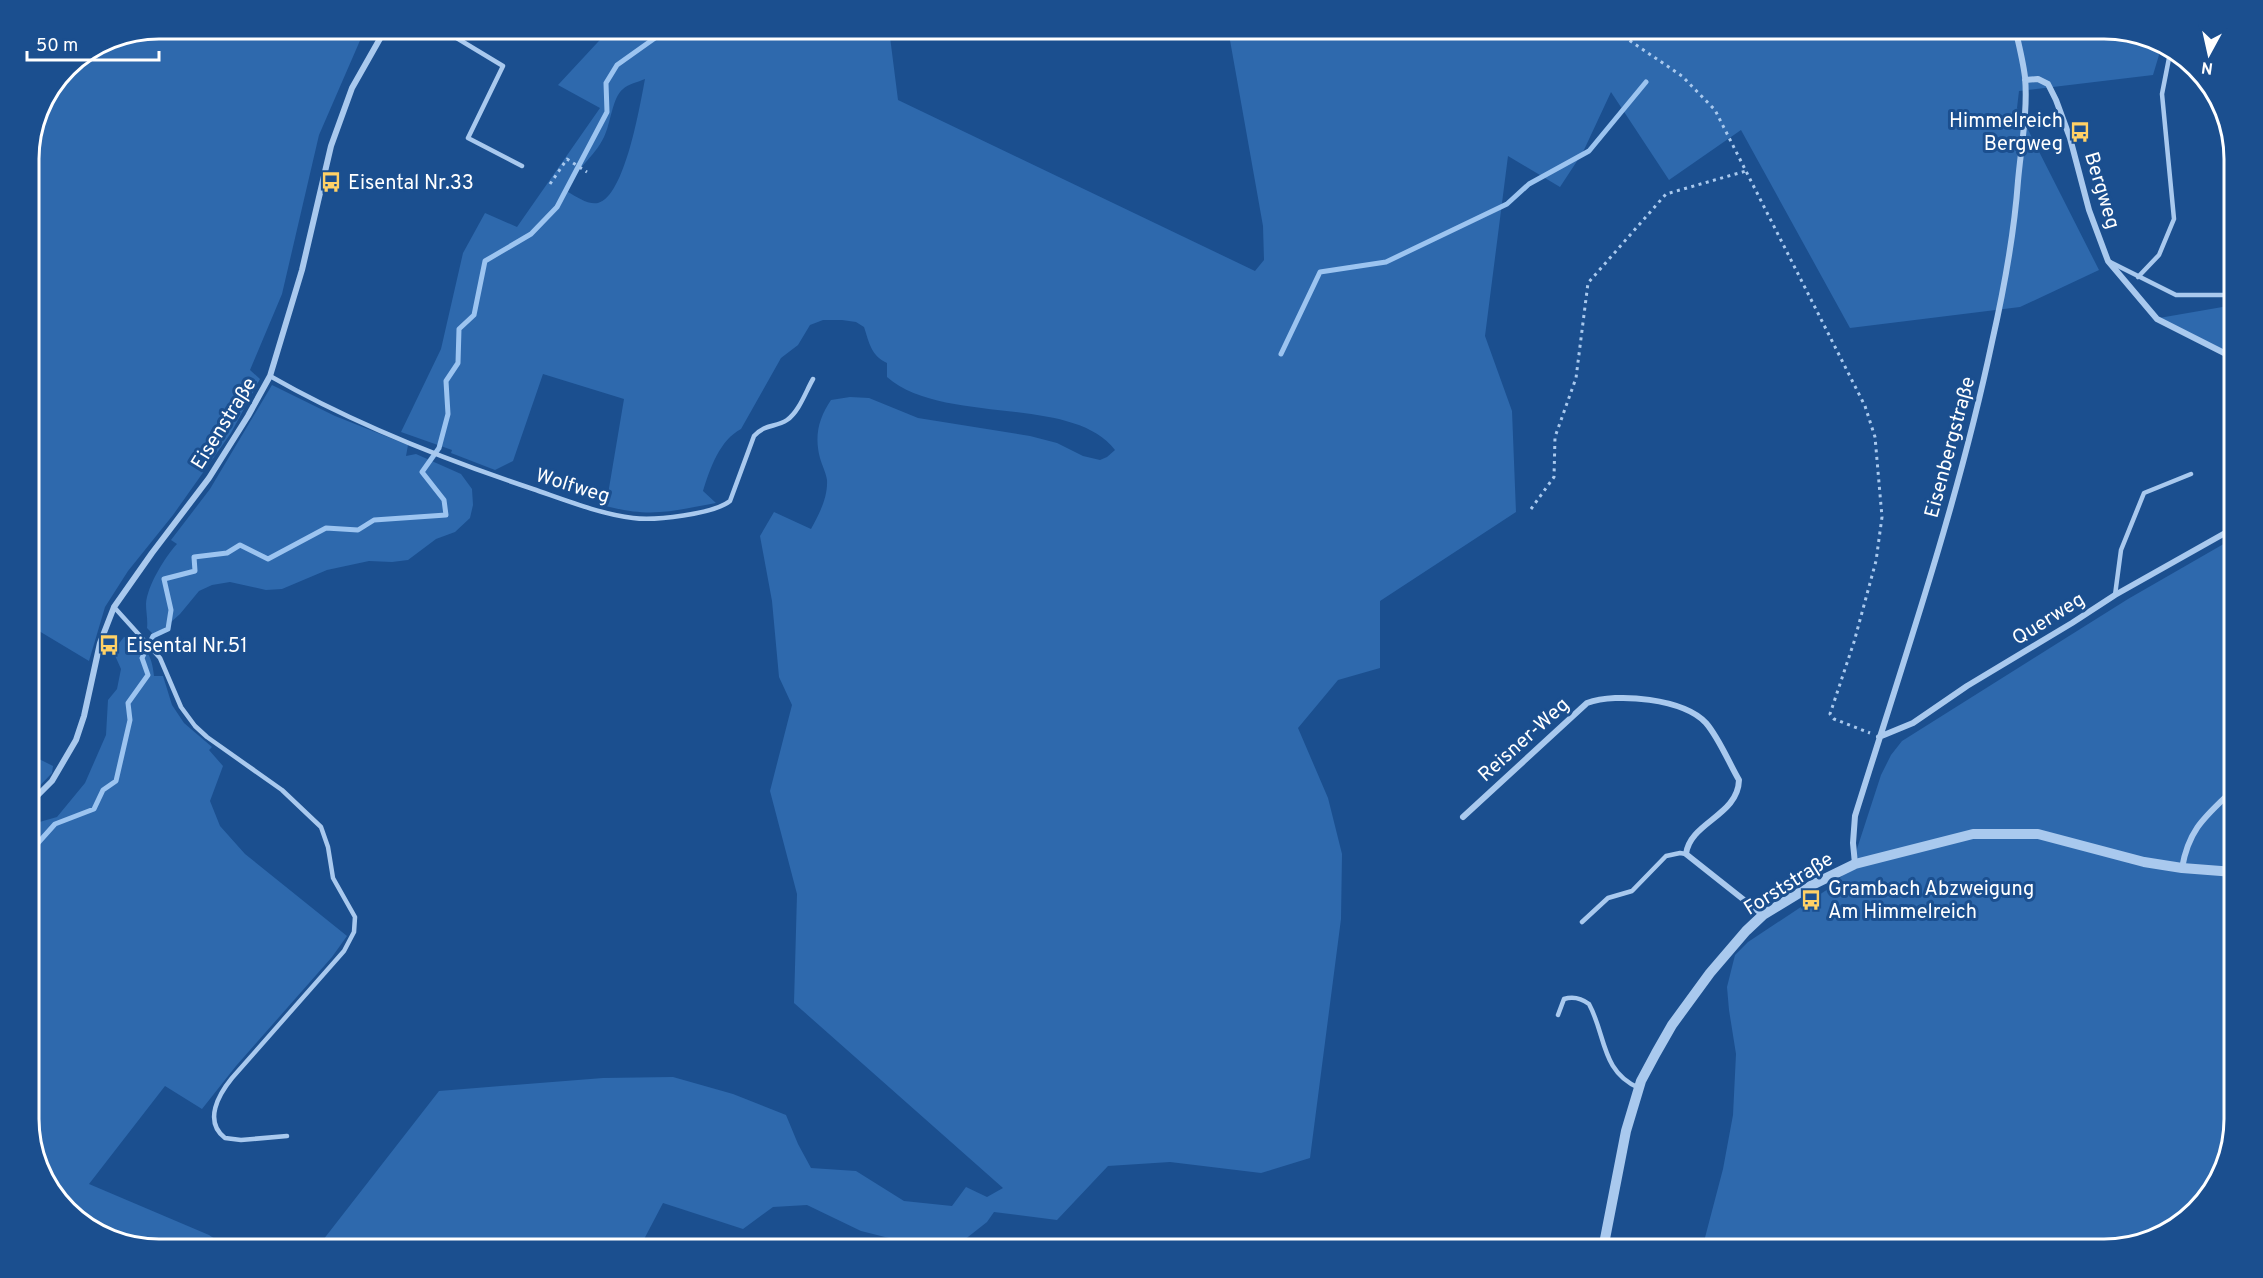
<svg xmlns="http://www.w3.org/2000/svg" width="2263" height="1278" font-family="Overpass,sans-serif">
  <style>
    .green { fill: #2e69ad; fill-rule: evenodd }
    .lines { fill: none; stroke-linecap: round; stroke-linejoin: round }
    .stream { stroke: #9cc4f0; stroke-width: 5 }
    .path { stroke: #a9c9ee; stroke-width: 3; stroke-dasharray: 3 4.5; stroke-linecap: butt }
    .service { stroke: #a9c9ee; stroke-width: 4.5 }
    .minor { stroke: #a9c9ee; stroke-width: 6 }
    .tertiary { stroke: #a9c9ee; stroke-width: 10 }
    .labels { text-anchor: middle; stroke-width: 6; stroke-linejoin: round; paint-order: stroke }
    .poi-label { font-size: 20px; fill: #fff; stroke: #1b4f8f; text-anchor: start }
    .street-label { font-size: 20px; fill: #fff; stroke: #1b4f8f }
    .rim { fill: none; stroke: #fff; stroke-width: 3 }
  </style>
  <rect width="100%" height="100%" fill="#1b4f8f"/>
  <path class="green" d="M 159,28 L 365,29 L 319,135 L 282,294 L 250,370 L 260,379 L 231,433 L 173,515 L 128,571 L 105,607 L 89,661 L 29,625 L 29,151 L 42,102 L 67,66 L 109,38 Z
    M 2104,28 L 2155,42 L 2159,55 L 2153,75 L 2019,91 L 2017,108 L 2099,270 L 2020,307 L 1850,328 L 1741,130 L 1669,180 L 1611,92 L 1583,152 L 1560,187 L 1508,156 L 1485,336 L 1512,411 L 1516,512 L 1380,601 L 1380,668 L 1338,680 L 1298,728 L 1328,798 L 1342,854 L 1341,919 L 1310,1158 L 1261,1173 L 1170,1162 L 1108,1166 L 1057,1220 L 994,1212 L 987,1222 L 959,1244 L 917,1245 L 861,1231 L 807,1205 L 773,1207 L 743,1229 L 663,1203 L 641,1245 L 642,1249 L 316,1249 L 439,1091 L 603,1078 L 673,1077 L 733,1094 L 786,1115 L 798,1144 L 811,1168 L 856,1171 L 904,1201 L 952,1206 L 966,1187 L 987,1197 L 1003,1188 L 794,1003 L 797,894 L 770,791 L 792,705 L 779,677 L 772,601 L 760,536 L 774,512 L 811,529 C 819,514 828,498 827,480 C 826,473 822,465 820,458 C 814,435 819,418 831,400 L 850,397 L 869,398 L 918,418 L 1030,436 L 1057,443 L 1083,456 L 1100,460 L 1107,457 L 1115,450 C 1072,394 943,426 887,377 L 887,363 C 871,356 869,342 864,327 L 856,322 L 842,320 L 823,320 L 810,325 L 798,345 L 781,358 L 741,429 C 720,440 710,468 703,491 L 716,503 C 672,511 651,518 606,506 L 624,399 L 543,374 L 513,461 L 495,470 L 451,453 L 452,450 L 401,432 L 441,349 L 463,253 L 485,213 L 517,227 L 600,108 L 558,85 L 610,29 L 889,29 L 898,100 L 1255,271 L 1264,260 L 1263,226 L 1228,29 ZM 645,79 C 640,105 625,196 598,203 C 588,205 577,197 568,192 C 574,169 594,158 604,137 C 611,123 612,98 623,89 C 628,84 638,82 645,79 Z
    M 2234,305 L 2234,356 L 2159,318 Z
    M 272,385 L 335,416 L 408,445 L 406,456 L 416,454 L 461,474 L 472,489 L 473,505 L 470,518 L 455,532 L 436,539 L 408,560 L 392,562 L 369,561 L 327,570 L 282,589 L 266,590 L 230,582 L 212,585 L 199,591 L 180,614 L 161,631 L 153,634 L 147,628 C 148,620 146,612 146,604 C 147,586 165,557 177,544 L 171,540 L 210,489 Z
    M 2234,538 L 2234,1119 L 2217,1184 L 2170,1232 L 2104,1249 L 1702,1249 L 1723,1169 L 1733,1115 L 1736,1054 L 1729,1010 L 1727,987 L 1735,955 L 1748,942 L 1828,889 L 1842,876 L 1854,858 L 1881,775 L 1891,755 L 1902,741 L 2128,599 Z
    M 124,637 C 145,642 152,655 154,676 L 163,676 L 172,705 L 184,723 L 212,747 L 209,750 L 223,766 L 210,801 L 220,826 L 245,854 L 347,936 L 332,957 L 236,1066 L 202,1109 L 165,1086 L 89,1184 L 209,1235 L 230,1249 L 159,1249 L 122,1240 L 74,1207 L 71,1211 L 50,1191 L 29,1127 L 29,825 L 57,817 L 85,783 L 106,735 L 108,700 L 117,689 L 121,669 L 113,651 Z
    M 29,754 L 53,766 L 52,773 L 29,797 Z"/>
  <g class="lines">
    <path class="stream" d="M 1281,354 L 1320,272 L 1386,262 L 1507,204 L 1529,184 L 1589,151 L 1646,82
      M 29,844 L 38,843 L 55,824 L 94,809 L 103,790 L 116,781 L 130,720 L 128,703 L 148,675 L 142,658 L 153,636 L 168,629 L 171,610 L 164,579 L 195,571 L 194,557 L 227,553 L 240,545 L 268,559 L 326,528 L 358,530 L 374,520 L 446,515 L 444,500 L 422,472 L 439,448 L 448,414 L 446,381 L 458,363 L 459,329 L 474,315 L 485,261 L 531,234 L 557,207 L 607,112 L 606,83 L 617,65 L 662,33 L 664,28"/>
    <path class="path" d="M 1611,28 L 1682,76 L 1715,110 L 1865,406 L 1875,437 L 1882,517 L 1876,561 L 1854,642 L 1830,714 L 1834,719 L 1870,733
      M 550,184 L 567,159 L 587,172
      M 1531,509 L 1554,477 L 1555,437 L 1576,378 L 1588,283 L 1666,194 L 1746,171"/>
    <path class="service" d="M 440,28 L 503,66 L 468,138 L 522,166
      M 2110,262 L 2176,295 L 2234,295
      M 2138,277 L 2159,255 L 2174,219 L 2162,94 L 2170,53 L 2173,50
      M 270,376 C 352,423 443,459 533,489 C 565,500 600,514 633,518 C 654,521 714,514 730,501 L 754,436 C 766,423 775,428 787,420 C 799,412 806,391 813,379
      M 2115,595 L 2121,550 L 2144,493 L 2191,474
      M 114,607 L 160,658 L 181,707 L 195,726 L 207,737 L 282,790 L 321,827 L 328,847 L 333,878 L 355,917 L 354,932 L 344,951 L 232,1078 C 219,1094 203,1121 225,1138 L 241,1140 L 287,1136
      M 1582,922 L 1608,898 L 1632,891 L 1666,856 L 1680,853 L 1686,854
      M 1558,1015 L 1564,999 C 1573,996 1581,998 1589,1004 C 1606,1035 1601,1072 1639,1088"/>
    <path class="minor" d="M 2025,80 L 2038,79 L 2048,84 L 2056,100 L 2070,138 L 2089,210 L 2108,261 L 2157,319 L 2234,358
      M 1879,737 L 1913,723 L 1967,686 L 2072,623 L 2115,595 L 2234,528
      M 29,804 L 52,781 L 76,740 L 84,716 L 100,643 L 114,607 L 152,553 L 209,478 L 248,416 L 270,376 L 302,270 L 331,146 L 352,88 L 386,28
      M 1463,817 L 1587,703 C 1617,692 1684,699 1706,723 C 1719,738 1729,763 1739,780 C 1738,816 1690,822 1686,854 L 1763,915
      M 1855,864 L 1853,843 L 1855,816 C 1904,659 1958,503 1992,342 C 2004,289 2014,236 2018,181 C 2021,147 2028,111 2025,77 C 2023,61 2019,45 2015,28
      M 2182,868 C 2189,828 2206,816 2234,789"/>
    <path class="tertiary" d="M 1603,1249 L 1626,1131 L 1641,1081 L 1656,1053 L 1672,1025 L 1710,973 L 1746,931 L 1763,915 L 1814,884 L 1855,864 L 1973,834 L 2038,834 L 2144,862 L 2182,868 L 2234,872"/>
  </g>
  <defs>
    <g id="bus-bare" transform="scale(1.62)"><path d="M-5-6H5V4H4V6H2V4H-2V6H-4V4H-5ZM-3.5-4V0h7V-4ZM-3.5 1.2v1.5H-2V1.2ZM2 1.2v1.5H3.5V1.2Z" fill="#ffd166" stroke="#1b4f8f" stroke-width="2.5" paint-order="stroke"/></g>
  </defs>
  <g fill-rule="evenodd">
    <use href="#bus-bare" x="2080" y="132"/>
    <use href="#bus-bare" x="331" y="182"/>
    <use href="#bus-bare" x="109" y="645"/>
    <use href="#bus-bare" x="1811" y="900"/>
  </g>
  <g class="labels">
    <g class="poi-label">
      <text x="2063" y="127" text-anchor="end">Himmelreich<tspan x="2063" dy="23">Bergweg</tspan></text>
      <text x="348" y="189">Eisental Nr.33</text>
      <text x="126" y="652">Eisental Nr.51</text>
      <text x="1828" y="895">Grambach Abzweigung<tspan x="1828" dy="23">Am Himmelreich</tspan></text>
    </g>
    <g class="street-label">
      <text transform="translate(2103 190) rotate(73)" y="7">Bergweg</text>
      <text transform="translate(223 423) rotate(-58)" y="7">Eisenstraße</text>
      <text transform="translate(1949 447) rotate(-75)" y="7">Eisenbergstraße</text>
      <text transform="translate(573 485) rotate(17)" y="7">Wolfweg</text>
      <text transform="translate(2048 618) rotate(-32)" y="7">Querweg</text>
      <text transform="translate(1523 739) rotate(-42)" y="7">Reisner-Weg</text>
      <text transform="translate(1788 883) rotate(-32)" y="7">Forststraße</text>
    </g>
  </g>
  <path d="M0 0H2263V1278H0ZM159 39H2104A120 120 0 0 1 2224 159V1119A120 120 0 0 1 2104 1239H159A120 120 0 0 1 39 1119V159A120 120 0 0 1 159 39Z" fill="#1b4f8f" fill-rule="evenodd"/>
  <path class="rim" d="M159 39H2104A120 120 0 0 1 2224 159V1119A120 120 0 0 1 2104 1239H159A120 120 0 0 1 39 1119V159A120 120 0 0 1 159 39Z"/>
  <g transform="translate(2209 54) rotate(188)" stroke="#1b4f8f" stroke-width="4.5" paint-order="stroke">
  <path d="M0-4.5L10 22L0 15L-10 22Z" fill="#ffffff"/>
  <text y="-9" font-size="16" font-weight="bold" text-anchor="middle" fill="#ffffff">N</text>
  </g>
  <path d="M27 51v9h132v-9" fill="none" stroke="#ffffff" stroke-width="3"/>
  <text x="36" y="51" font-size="18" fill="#ffffff" stroke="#1b4f8f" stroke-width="4.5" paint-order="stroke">50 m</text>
</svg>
